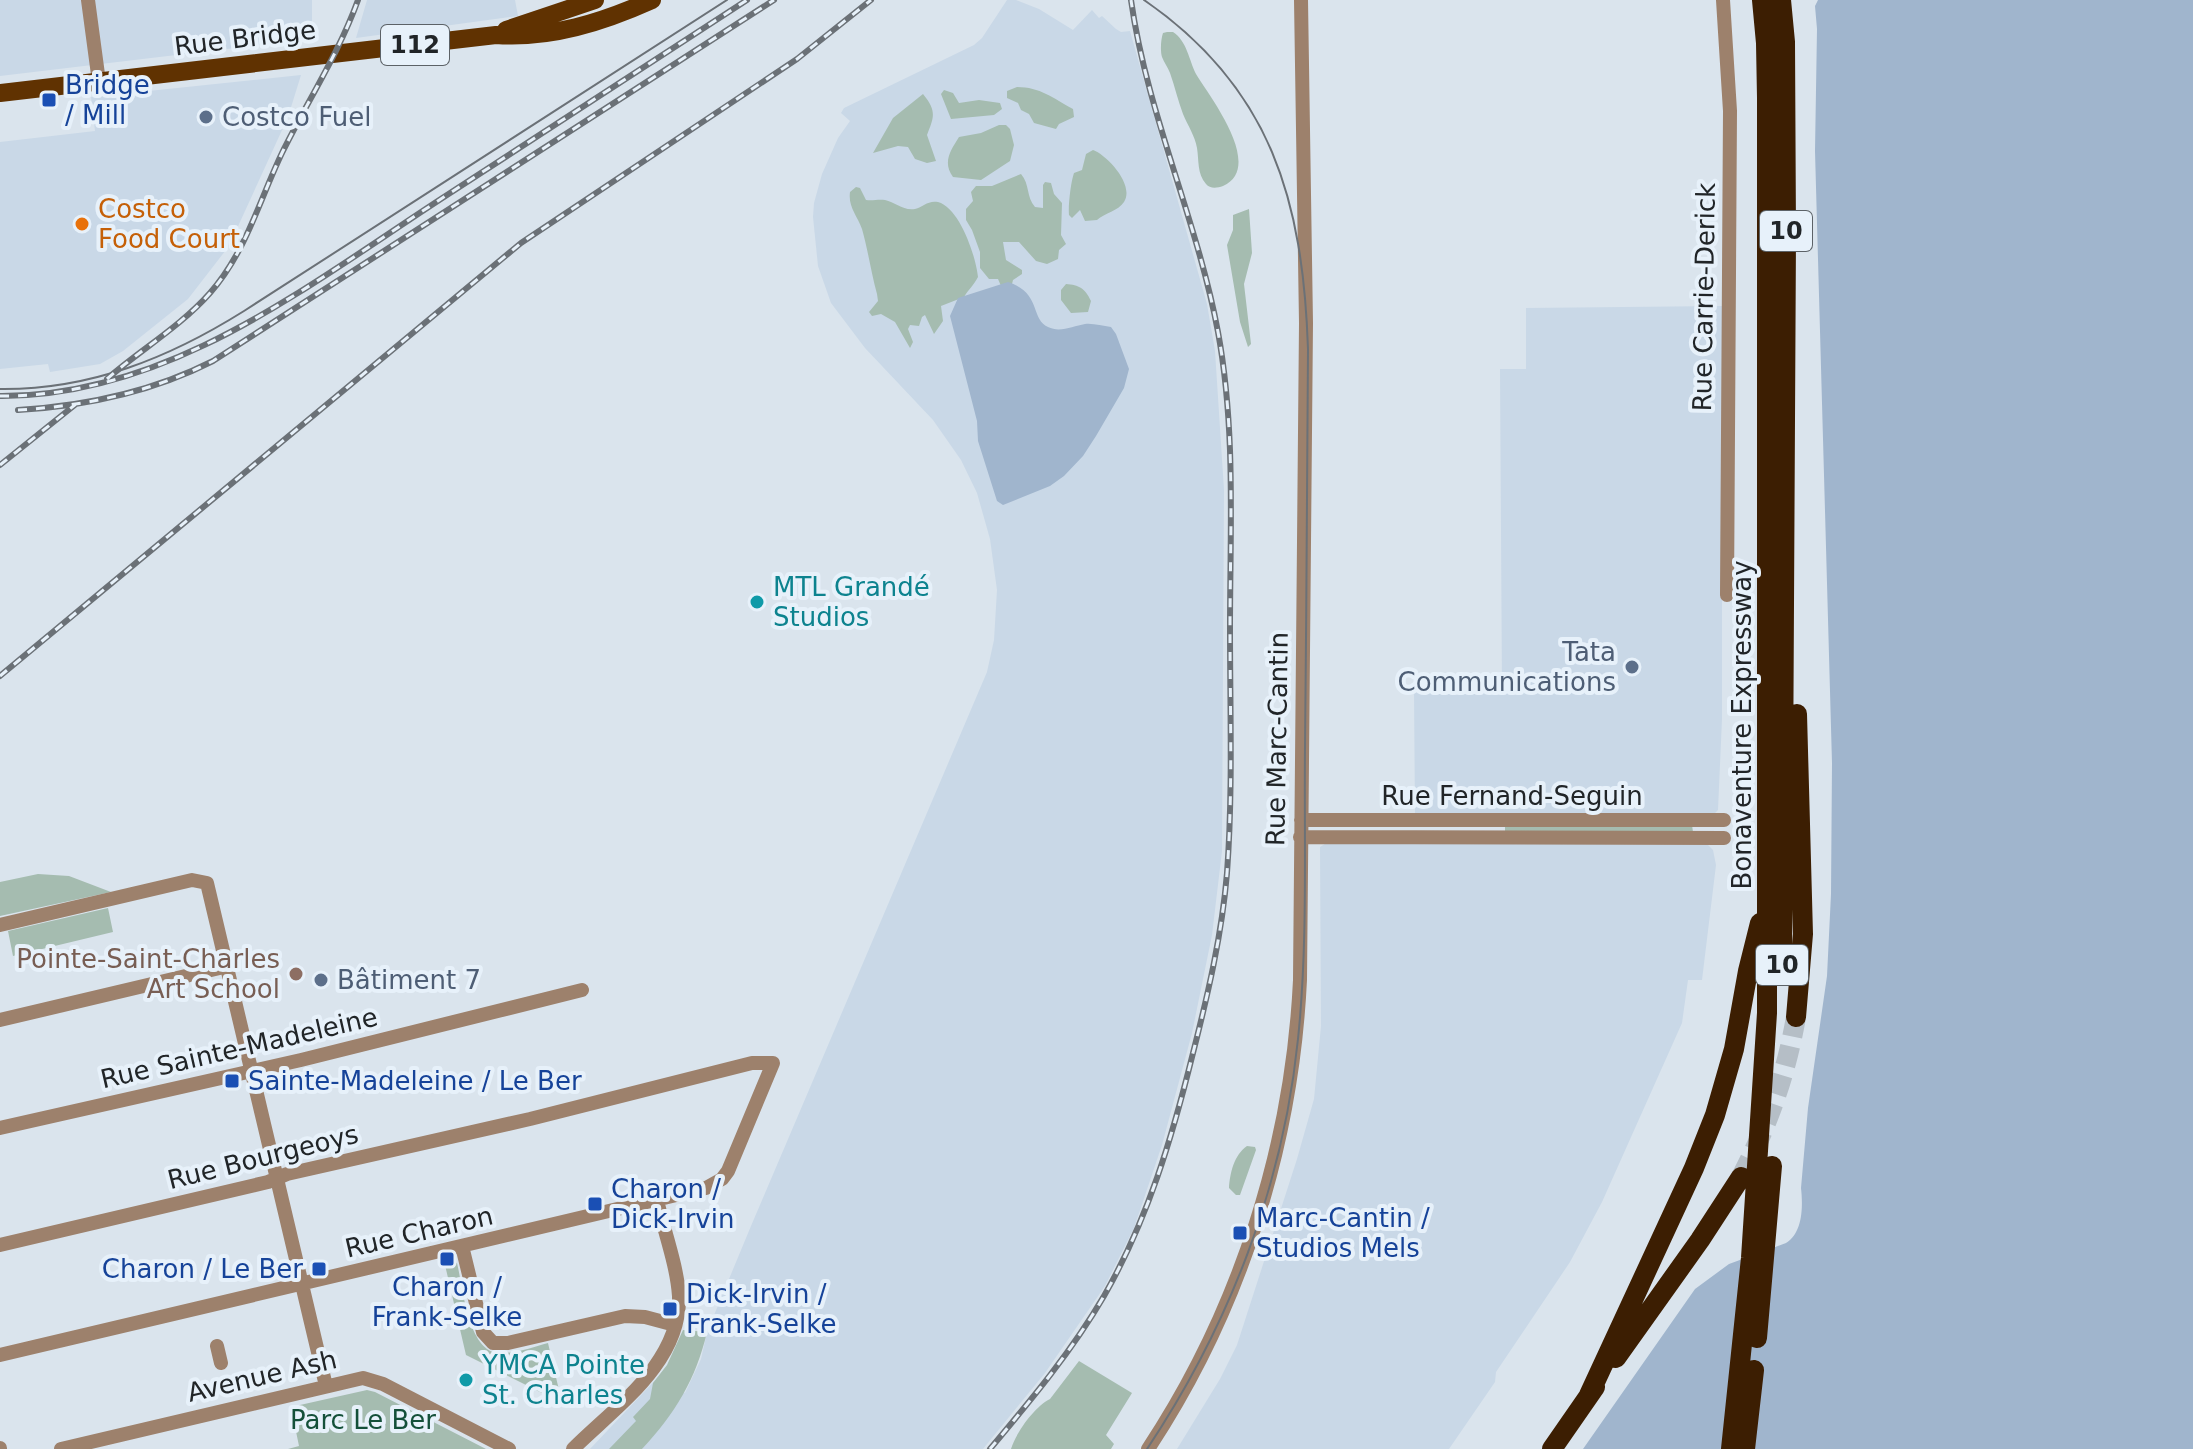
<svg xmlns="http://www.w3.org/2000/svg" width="2193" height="1449" font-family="'DejaVu Sans',sans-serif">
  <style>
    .built { fill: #c9d8e7 }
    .green { fill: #a5bcb0 }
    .water { fill: #a0b5cd }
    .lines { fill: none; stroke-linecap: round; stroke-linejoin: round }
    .highway-tunnel { stroke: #b5bec6; stroke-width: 20; stroke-dasharray: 20 10; stroke-linecap: butt }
    .minor { stroke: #9d816c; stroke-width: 14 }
    .major { stroke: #603201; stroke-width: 18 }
    .highway { stroke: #3c1e02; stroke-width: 20 }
    .tram { stroke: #6b7177; stroke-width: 2 }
    .rail-casing { stroke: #6b7177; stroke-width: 6 }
    .rail { stroke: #e7f1fa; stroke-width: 3; stroke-dasharray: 9; stroke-linecap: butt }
    .transit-dot { fill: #1a4fb4; stroke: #e7f1fa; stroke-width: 3 }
    .service-dot { fill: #5c6f8a; stroke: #e7f1fa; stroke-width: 3 }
    .food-dot { fill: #e8710a; stroke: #e7f1fa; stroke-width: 3 }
    .culture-dot { fill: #0f9aa8; stroke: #e7f1fa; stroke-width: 3 }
    .education-dot { fill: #8d6e63; stroke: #e7f1fa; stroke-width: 3 }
    .labels { text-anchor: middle; stroke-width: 8; stroke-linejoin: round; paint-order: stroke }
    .shield { fill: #e7f1fa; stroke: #5c6267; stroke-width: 2 }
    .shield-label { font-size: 24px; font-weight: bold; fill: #212528 }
    .street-label { font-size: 26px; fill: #212528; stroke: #e7f1fa }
    .transit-label { font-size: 26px; fill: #164399; stroke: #e7f1fa; text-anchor: start }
    .service-label { font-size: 26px; fill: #4e5e75; stroke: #e7f1fa; text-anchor: start }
    .food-label { font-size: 26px; fill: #c56008; stroke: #e7f1fa; text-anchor: start }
    .culture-label { font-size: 26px; fill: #0d838f; stroke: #e7f1fa; text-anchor: start }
    .education-label { font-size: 26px; fill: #785e54; stroke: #e7f1fa; text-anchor: end }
    .park-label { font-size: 26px; fill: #145039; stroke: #e7f1fa }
  </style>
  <rect width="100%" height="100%" fill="#dae4ed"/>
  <path class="built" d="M 0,0 L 312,0 L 312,27 L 310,39 L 0,76 Z
    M 367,0 L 515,0 L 518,16 L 356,38 Z
    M 1007,0 L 1016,0 L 1039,9 L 1073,30 L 1092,10 L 1099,18 L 1102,16 L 1116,29 L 1121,32 L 1130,31 L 1207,304 L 1215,351 L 1224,490 L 1222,851 L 1212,935 L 1192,1033 L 1162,1145 L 1134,1228 L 1105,1286 L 1045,1373 L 983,1449 L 590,1449 L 660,1375 L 685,1393 L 701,1359 L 707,1332 L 751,1226 L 987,672 L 994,640 L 997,590 L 990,539 L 977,493 L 961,460 L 933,420 L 865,348 L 831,303 L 818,266 L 813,217 L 814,203 L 822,174 L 838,138 L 850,121 L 841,113 L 844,108 L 974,45 L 982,38 Z
    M 301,75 L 288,117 L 229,246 L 188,299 L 123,351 L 100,364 L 50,372 L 48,364 L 0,369 L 0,142 L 95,131 L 91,97 Z
    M 1722,306 L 1722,719 L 1718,810 L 1715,813 L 1415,815 L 1414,691 L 1502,691 L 1500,369 L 1526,369 L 1526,308 Z
    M 1328,842 L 1708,845 L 1713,850 L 1716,865 L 1702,980 L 1688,980 L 1682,1023 L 1602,1202 L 1570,1262 L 1496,1372 L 1495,1382 L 1449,1449 L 1177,1449 L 1220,1379 L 1237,1345 L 1297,1159 L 1314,1099 L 1321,1026 L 1320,847 Z"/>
  <path class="green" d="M 1167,32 L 1173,32 C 1187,41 1189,60 1196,74 C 1210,97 1265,167 1223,186 C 1217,188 1210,189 1206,184 C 1197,174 1199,160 1197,148 C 1195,136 1188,126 1183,114 C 1178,101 1175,87 1170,73 C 1168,68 1164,62 1162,57 C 1160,50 1161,39 1163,33 Z
    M 1017,87 C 1040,87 1053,98 1073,109 L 1074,117 L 1059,124 L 1056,129 L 1034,123 L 1029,114 L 1021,110 L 1018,103 L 1007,98 L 1007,91 Z
    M 944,90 L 953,93 L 959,103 L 979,100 L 1000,103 L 1002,109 L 994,115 L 951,119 L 941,94 Z
    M 923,94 C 937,111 934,117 927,135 L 936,161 L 927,163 L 915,159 L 908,147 L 898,146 L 873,153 L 893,118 Z
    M 999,125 L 1006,125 L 1010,129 L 1014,145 L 1010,161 L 981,180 L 953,177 C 942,162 951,150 959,137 L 981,133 Z
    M 1093,150 C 1107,155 1135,185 1124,202 C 1118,211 1105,213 1097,220 L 1085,221 L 1080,210 L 1072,218 L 1069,215 C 1068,206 1071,181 1074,173 L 1082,170 L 1086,154 Z
    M 1021,174 C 1030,184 1026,197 1035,207 L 1043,208 L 1043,185 L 1045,182 L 1051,183 L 1054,194 L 1062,203 L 1061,235 L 1066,244 L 1059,250 L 1058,259 L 1047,264 L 1036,261 L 1019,242 L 1003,242 L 1006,260 L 1022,270 L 1022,274 L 1013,280 L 1012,284 L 1001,286 L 998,279 L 989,279 L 980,268 L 980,252 L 972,230 L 966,220 L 966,209 L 973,201 L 971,192 L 976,186 L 992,186 Z
    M 856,187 L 860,188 L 866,200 C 873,201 878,199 885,200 C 895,202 903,211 915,209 C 923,207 928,200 938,202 C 960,208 976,257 978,277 C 974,285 968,290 964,297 L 941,306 L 943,321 L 934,334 L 925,315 L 922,317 L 919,326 L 910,325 L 908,329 L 913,342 L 910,348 L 895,322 L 881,314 L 872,316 L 869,312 L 878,301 L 877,294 C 871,272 868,250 862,229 C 857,215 848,207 850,192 Z
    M 1249,209 L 1252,253 L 1244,284 L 1251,344 L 1248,347 L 1240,322 L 1227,245 L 1233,230 L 1233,215 Z
    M 1066,284 C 1079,285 1085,288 1091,301 L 1088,312 L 1071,313 L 1061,300 L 1061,290 Z
    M 1505,825 L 1692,825 L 1693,832 L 1505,832 Z
    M 38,874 L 69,876 L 111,892 L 0,916 L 0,882 Z
    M 108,908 L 113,932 L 13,956 L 8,931 Z
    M 1247,1146 L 1255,1147 L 1256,1150 L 1240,1195 L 1236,1195 L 1229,1188 C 1230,1173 1234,1155 1247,1146 Z
    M 450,1260 L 457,1263 C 463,1287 468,1352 499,1353 C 515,1354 533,1347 548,1343 L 562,1403 L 466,1355 L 445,1265 L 451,1264 Z
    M 683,1330 L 707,1332 C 696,1379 675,1414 642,1449 L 609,1449 L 636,1421 L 633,1417 L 650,1399 L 653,1383 L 667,1365 Z
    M 1079,1361 L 1132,1393 L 1106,1435 L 1114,1444 L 1111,1449 L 1011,1449 C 1016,1433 1034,1407 1050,1399 Z
    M 367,1390 L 375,1392 L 486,1449 L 288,1449 L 299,1446 L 291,1407 Z"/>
  <path class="water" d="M 1818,0 L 2193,0 L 2193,1449 L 1583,1449 L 1695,1289 L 1729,1264 L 1786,1243 C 1803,1233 1803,1206 1801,1188 L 1808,1108 L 1827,976 L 1831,894 L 1832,763 L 1815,151 L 1817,29 L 1815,6 Z
    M 1008,282 C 1042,293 1030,319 1048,327 C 1060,333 1073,326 1085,324 C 1093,323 1102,326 1111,327 L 1116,334 L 1129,369 L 1124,388 L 1096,436 L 1083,456 L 1064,476 L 1050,486 L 1003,505 L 997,501 L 978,441 L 977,421 L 950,316 L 958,298 Z"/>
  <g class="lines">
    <path class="highway-tunnel" d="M 1741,1177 C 1768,1125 1786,1075 1796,1017"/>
    <path class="minor" d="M 88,0 L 99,82
      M 1723,0 L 1730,111 L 1727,595
      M 1301,820 L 1724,820
      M 1300,837 L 1724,838
      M 0,925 L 192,880 L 207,883 L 326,1386
      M 0,1020 L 228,966
      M 0,1128 L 301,1060 L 582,990
      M 0,1245 L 268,1182 L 287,1174 L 530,1119 L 752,1063 L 773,1063 L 728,1171 L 722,1179 L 706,1188 L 0,1355
      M 462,1246 L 483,1332 L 493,1343 L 508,1343 L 625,1316 L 645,1317 L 675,1325
      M 217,1346 L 221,1363
      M 0,1448 L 0,1449
      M 61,1449 L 363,1378 L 383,1384 L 509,1449
      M 573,1449 C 615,1407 681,1363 679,1296 C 677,1265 664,1231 657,1200
      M 1148,1449 C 1240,1310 1292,1146 1300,980 L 1306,323 L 1301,0"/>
    <path class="major" d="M 506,30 L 595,0
      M 0,93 L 496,35 C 550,39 603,22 652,0"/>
    <path class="highway" d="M 1781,0 L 1785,42 L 1786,235 L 1782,971
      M 1796,1017 L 1803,934 L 1797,714
      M 1757,1338 L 1772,1166
      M 1616,1358 L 1700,1240 L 1741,1177
      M 1589,1395 L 1694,1168 L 1715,1115 L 1734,1049 L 1748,971 L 1760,923
      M 1552,1449 L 1595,1387
      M 1731,1449 L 1751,1258 L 1767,1013 L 1767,98 L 1766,43 L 1762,0
      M 1745,1449 L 1754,1370"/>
    <path class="tram" d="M 1144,0 C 1272,88 1303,202 1308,349 C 1308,482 1306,615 1305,748 C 1304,845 1308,943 1298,1039 C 1283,1187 1229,1326 1147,1449
      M 0,389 C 90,390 169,358 244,311 L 727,0"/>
    <g class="rail-casing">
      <path id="rail" d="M 107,379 C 140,350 180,327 210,293 C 246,252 259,201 282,153 C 307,102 339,53 358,0
        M 0,396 C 170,397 311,283 447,195 C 547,130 647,65 747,0
        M 18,410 C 86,406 152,392 213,361 L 774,0
        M 0,465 L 76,404
        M 0,676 L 521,243 L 797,59 L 871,0
        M 990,1449 C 1031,1400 1072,1351 1104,1296 C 1148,1219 1172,1138 1193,1053 C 1208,994 1222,934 1227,873 C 1233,792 1230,710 1230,629 C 1230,530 1236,430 1218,332 C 1197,219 1147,114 1131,0"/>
    </g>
    <use href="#rail" class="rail"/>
  </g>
  <g class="transit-dot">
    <rect x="41" y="92" width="16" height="16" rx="4"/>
    <rect x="224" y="1073" width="16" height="16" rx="4"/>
    <rect x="587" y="1196" width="16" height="16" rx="4"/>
    <rect x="1232" y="1225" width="16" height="16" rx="4"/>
    <rect x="439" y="1251" width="16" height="16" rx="4"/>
    <rect x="311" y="1261" width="16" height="16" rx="4"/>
    <rect x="662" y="1301" width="16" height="16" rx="4"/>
  </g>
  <g class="service-dot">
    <circle cx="206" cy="117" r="8"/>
    <circle cx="1632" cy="667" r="8"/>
    <circle cx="321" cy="980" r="8"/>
  </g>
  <circle class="food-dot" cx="82" cy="224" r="8"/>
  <g class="culture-dot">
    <circle cx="757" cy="602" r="8"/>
    <circle cx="466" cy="1380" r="8"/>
  </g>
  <circle class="education-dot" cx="296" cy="974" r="8"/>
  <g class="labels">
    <g class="shield">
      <rect x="381" y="25" width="68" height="40" rx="6"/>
      <rect x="1760" y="211" width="52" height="40" rx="6"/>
      <rect x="1756" y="945" width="52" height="40" rx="6"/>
    </g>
    <g class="shield-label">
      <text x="415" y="53">112</text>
      <text x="1786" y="239">10</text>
      <text x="1782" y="973">10</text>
    </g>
    <g class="street-label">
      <text transform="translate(245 38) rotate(-7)" y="9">Rue Bridge</text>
      <text transform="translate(1704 297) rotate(-89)" y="9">Rue Carrie-Derick</text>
      <text transform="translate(1742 725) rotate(-90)" y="9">Bonaventure Expressway</text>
      <text transform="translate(1277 739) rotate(-89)" y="9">Rue Marc-Cantin</text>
      <text x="1512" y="805">Rue Fernand-Seguin</text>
      <text transform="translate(239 1048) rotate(-13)" y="9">Rue Sainte-Madeleine</text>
      <text transform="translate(263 1157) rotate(-14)" y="9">Rue Bourgeoys</text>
      <text transform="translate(419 1232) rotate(-13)" y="9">Rue Charon</text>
      <text transform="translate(262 1376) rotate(-13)" y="9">Avenue Ash</text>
    </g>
    <g class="transit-label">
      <text x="65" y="94">Bridge<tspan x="65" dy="30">/ Mill</tspan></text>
      <text x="248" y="1090">Sainte-Madeleine / Le Ber</text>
      <text x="611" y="1198">Charon /<tspan x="611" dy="30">Dick-Irvin</tspan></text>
      <text x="1256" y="1227">Marc-Cantin /<tspan x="1256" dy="30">Studios Mels</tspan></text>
      <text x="303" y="1278" text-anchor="end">Charon / Le Ber</text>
      <text x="447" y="1296" text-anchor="middle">Charon /<tspan x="447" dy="30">Frank-Selke</tspan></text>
      <text x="686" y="1303">Dick-Irvin /<tspan x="686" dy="30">Frank-Selke</tspan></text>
    </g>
    <g class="service-label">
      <text x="222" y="126">Costco Fuel</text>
      <text x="1616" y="661" text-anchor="end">Tata<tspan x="1616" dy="30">Communications</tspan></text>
      <text x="337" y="989">Bâtiment 7</text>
    </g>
    <g class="food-label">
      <text x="98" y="218">Costco<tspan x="98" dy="30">Food Court</tspan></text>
    </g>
    <g class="culture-label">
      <text x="773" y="596">MTL Grandé<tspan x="773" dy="30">Studios</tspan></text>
      <text x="482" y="1374">YMCA Pointe<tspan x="482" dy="30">St. Charles</tspan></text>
    </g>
    <g class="education-label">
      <text x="280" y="968">Pointe-Saint-Charles<tspan x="280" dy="30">Art School</tspan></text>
    </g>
    <g class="park-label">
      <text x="363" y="1429">Parc Le Ber</text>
    </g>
  </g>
</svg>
